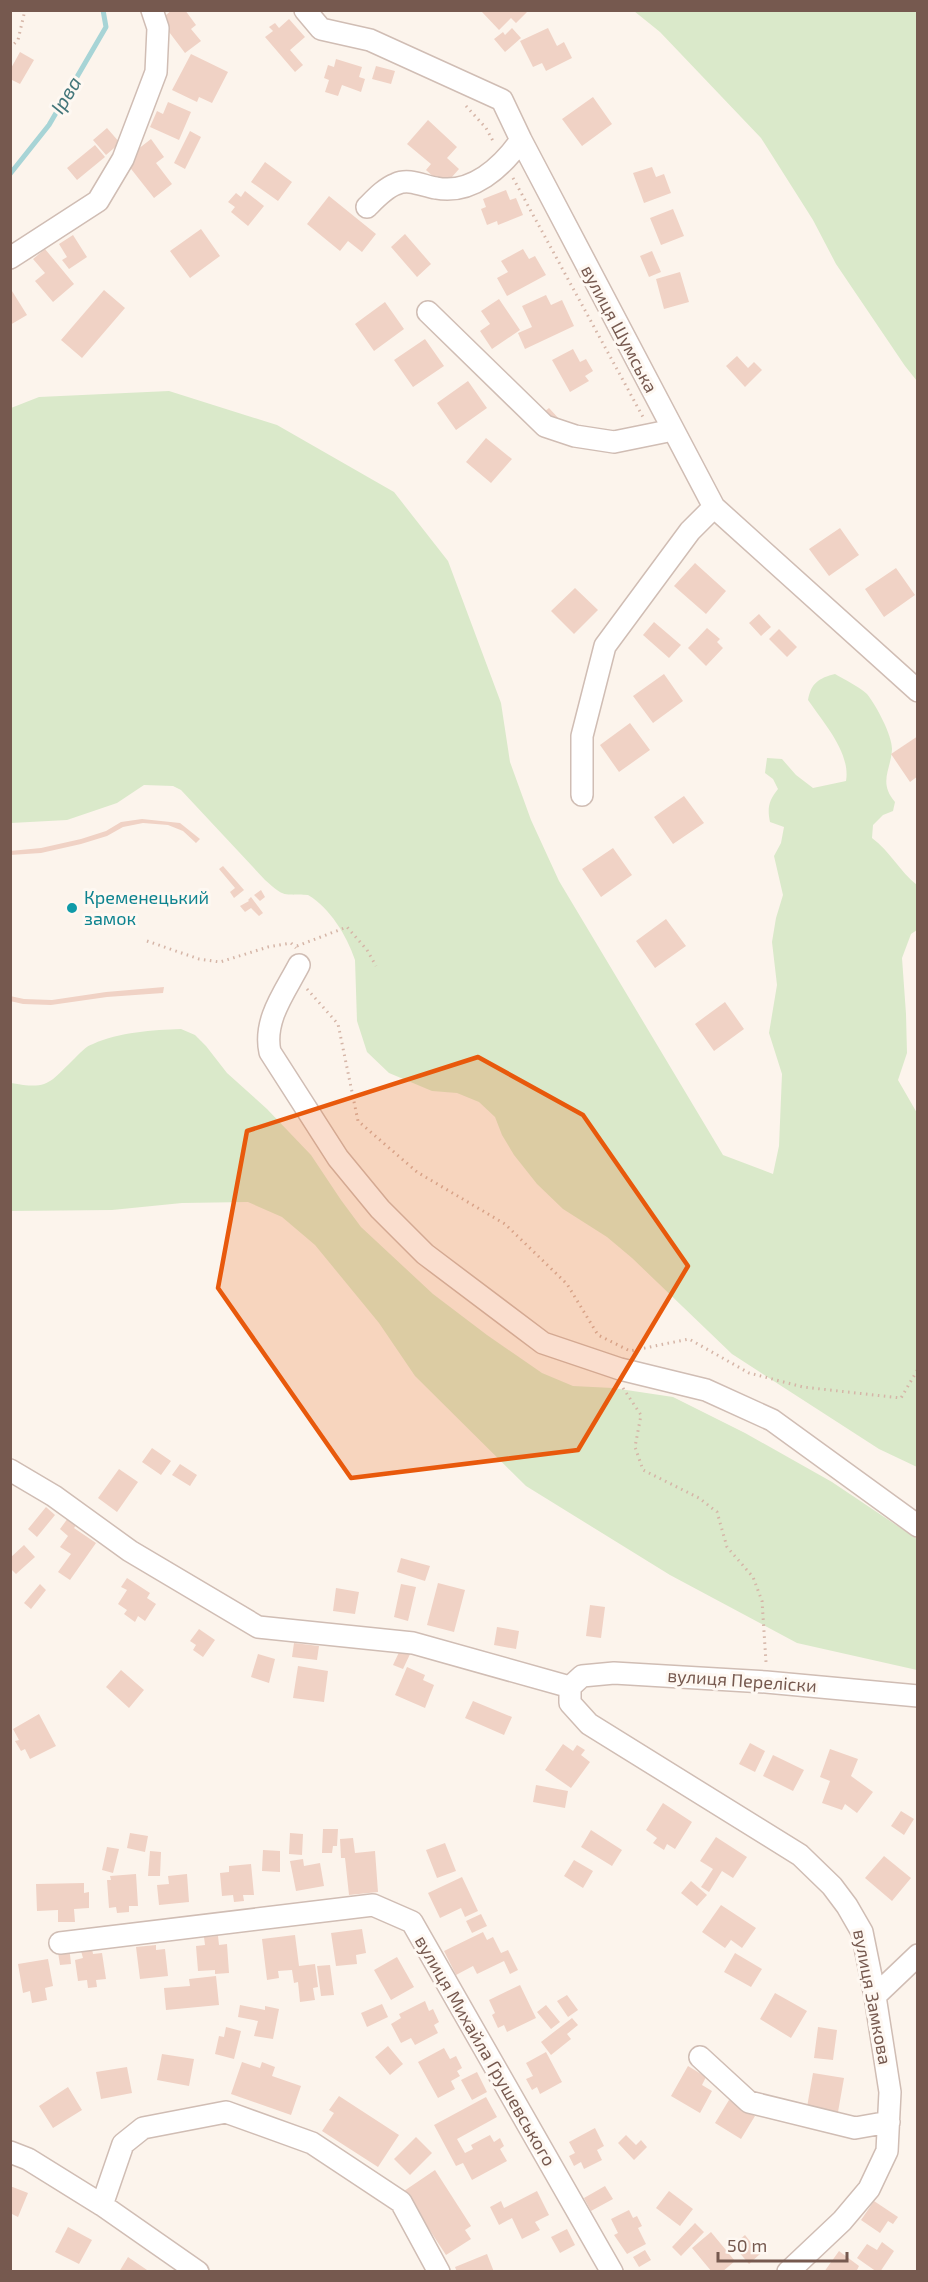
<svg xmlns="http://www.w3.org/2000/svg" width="928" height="2282" font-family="'Exo 2',sans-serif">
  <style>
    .green { fill: #dae9ca }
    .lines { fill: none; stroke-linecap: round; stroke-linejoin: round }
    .stream { stroke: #a7d4d6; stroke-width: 5 }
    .building { fill: #f0d2c5 }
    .minor-casing { stroke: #d0bdb4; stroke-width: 24 }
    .path { stroke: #d5b5a7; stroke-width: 3; stroke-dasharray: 1.5 4.5; stroke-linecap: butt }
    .minor { stroke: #fff; stroke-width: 21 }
    .marked { fill: #e8590c; fill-opacity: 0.2; stroke: #e8590c; stroke-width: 4.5; stroke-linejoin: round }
    .culture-dot { fill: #0f9aa8; stroke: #fef8f2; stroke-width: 2 }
    .labels { text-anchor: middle; stroke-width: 6; stroke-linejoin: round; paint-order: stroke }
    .street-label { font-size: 18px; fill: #76594f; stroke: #fef8f2 }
    .culture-label { font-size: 18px; fill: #0d838f; stroke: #fef8f2; text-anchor: start }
    .water-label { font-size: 20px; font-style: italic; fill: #43767a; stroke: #fef8f2 }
  </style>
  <rect width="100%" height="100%" fill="#fcf4ec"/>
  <path class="green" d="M 634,11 L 917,11 L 917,381 L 905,366 L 836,264 L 813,220 L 761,138 L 660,32 Z
    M 169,391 L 277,425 L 394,492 L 448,561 L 501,703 L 510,762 L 531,820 L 559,881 L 723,1155 L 773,1174 L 779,1146 L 782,1074 L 769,1033 L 777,985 L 772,942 L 776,918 L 783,895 L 774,856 L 781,843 L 784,827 L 770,822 C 767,808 769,800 778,789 L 773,779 L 765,773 L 767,758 L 782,759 L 796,775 L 813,788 L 846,781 C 851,753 823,722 808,700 C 811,683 819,678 835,674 C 845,680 858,686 867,694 C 876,705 892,735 892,749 C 891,770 878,782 895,802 L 893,811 L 883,815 L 873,825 L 872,838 C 890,851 900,872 917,885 L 917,930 L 911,934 L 902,958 L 906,1014 L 907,1053 L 898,1080 L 917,1113 L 917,1467 L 879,1449 L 732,1354 L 632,1258 L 607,1237 L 563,1209 L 537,1184 L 514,1155 L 502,1135 L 495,1117 L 479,1102 L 457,1093 L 432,1091 L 389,1073 L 367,1052 L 357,1021 L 355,960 C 347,936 330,908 308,895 C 283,894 285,898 265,880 L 181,790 L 173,786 L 144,785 L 117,803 L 67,820 L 11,823 L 11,408 L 39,397 Z
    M 181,1029 L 195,1035 L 206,1046 L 227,1073 L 267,1109 L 311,1155 L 341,1200 L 361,1227 L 433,1294 L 487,1335 L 542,1373 L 573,1386 L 613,1388 L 673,1397 L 745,1433 L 832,1482 L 917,1539 L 917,1670 L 797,1643 L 670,1575 L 526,1486 L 415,1376 L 379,1323 L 315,1245 L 282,1217 L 248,1202 L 182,1203 L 112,1210 L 11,1211 L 11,1083 C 49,1090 49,1083 75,1058 C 80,1053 86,1046 93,1044 C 119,1032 153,1030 181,1029 Z"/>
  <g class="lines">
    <path class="stream" d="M 10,174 L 49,125 L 106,27 L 103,10"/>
  </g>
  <path class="building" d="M 172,10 L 185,10 L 196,25 L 191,29 L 201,41 L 185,53 L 160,20 Z
    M 484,10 L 525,10 L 527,12 L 516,23 L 511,18 L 499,30 L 482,12 Z
    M 289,19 L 305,37 L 290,50 L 303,65 L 295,72 L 265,37 L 273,31 L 269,27 L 275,23 L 279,28 Z
    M 512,28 L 521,38 L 505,52 L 494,39 L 503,32 L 505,35 Z
    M 548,28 L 557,46 L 564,42 L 572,58 L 546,71 L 542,63 L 533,67 L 520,41 Z
    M 20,52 L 34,60 L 20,84 L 10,79 L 10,70 Z
    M 191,54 L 228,72 L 212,103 L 199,97 L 197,102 L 172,90 Z
    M 336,59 L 362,67 L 359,77 L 365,79 L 361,92 L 342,85 L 338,96 L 325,92 L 329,80 L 324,78 L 328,65 L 334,67 Z
    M 376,66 L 395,71 L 391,84 L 372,79 Z
    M 593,97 L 612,124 L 582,146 L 562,119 Z
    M 168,102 L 191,112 L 179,140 L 150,127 L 157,111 L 163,114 Z
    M 428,120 L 457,147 L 447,158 L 459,169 L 444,186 L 426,170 L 431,164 L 407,144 Z
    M 107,128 L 120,143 L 106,155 L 93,140 Z
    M 190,131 L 201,137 L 185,169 L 174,163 Z
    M 151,139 L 164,157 L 156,163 L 172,184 L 154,198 L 124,160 Z
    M 95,145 L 105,157 L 77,180 L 67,168 Z
    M 265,162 L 292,182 L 278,201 L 251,182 Z
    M 652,167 L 656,177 L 664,174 L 671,193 L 644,203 L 633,173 Z
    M 506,190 L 510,200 L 516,198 L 523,215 L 498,225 L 497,221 L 487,225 L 481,209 L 486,207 L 483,199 Z
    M 245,191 L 264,206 L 248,226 L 231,212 L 235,207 L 228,202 L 236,193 L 241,197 Z
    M 329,196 L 376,234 L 362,252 L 348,241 L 340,251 L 307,224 Z
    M 673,209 L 684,236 L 661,245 L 650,218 Z
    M 201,229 L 220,256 L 190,278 L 170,251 Z
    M 405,234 L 431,264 L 417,277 L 391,247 Z
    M 73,235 L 87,257 L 69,269 L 62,260 L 67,257 L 59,244 Z
    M 45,249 L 74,284 L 53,302 L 35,281 L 45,273 L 33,259 Z
    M 523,249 L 529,259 L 535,256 L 546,275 L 507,296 L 497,278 L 508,272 L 501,261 Z
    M 652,251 L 661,272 L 649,277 L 640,256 Z
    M 680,272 L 689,302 L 664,309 L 656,279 Z
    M 104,290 L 125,308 L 82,358 L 61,340 Z
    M 12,291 L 27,315 L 10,325 L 10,292 Z
    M 546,295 L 551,305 L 562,300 L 574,326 L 525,349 L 518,333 L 532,327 L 522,306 Z
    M 499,299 L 520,330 L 492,349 L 480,331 L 490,324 L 481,311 Z
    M 385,302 L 404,329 L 374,351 L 355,324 Z
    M 425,339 L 444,366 L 413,387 L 394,360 Z
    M 573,349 L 580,362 L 586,359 L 593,371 L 585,376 L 589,381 L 570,392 L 552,360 Z
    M 737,356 L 748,368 L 754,362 L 762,370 L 745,387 L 726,366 Z
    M 468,381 L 487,408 L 456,430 L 437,403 Z
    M 549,408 L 561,421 L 556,426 L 544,412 Z
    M 486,438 L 512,459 L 491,483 L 466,462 Z
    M 840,528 L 859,555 L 829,576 L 809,549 Z
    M 695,563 L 726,591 L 706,614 L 674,586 Z
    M 896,568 L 915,595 L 884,617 L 865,589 Z
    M 575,588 L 598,610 L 574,634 L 551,611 Z
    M 759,614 L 771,627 L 761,636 L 749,623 Z
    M 654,622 L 681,645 L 669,658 L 643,635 Z
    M 707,628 L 720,639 L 717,642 L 723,648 L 706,666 L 688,648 Z
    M 779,629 L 797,647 L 787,657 L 769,639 Z
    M 664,674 L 683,701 L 653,723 L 633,696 Z
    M 630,723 L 650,750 L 619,772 L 600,745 Z
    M 918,736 L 918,776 L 910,782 L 891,754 Z
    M 684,796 L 704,823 L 673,844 L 654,817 Z
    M 142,819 L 180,823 L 200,839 L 196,843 L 183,831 L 168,825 L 143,823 L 123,827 L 107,836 L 81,844 L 41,853 L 10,855 L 10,851 L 41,848 L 81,839 L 106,831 L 121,822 Z
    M 613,848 L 632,875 L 601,897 L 582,869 Z
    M 223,866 L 244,890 L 234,898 L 230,892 L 235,888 L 219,869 Z
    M 261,890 L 265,897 L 260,901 L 254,895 Z
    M 251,897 L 263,913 L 259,916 L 251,908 L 245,912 L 240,906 L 249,901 L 248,900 Z
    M 666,919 L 686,946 L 655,968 L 636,941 Z
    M 164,987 L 163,993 L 107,997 L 51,1005 L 23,1004 L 10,1001 L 10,996 L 24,999 L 52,1000 L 106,992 Z
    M 725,1002 L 744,1029 L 714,1051 L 695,1024 Z
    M 152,1448 L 171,1461 L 161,1475 L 142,1462 Z
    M 180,1464 L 197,1475 L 190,1486 L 172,1475 Z
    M 119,1469 L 138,1482 L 117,1512 L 98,1498 Z
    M 46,1507 L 55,1515 L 37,1537 L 28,1529 Z
    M 68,1518 L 77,1524 L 74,1528 L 96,1543 L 70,1580 L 58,1572 L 71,1554 L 60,1547 L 68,1536 L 60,1529 Z
    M 24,1545 L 35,1557 L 16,1574 L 10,1568 L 10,1558 Z
    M 401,1558 L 430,1566 L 425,1581 L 397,1572 Z
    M 127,1578 L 150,1593 L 147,1598 L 156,1604 L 145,1621 L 138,1616 L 135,1622 L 124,1614 L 127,1610 L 118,1604 L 127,1590 L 121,1587 Z
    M 438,1583 L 465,1590 L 454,1632 L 427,1625 Z
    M 40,1584 L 46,1590 L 31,1609 L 24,1603 Z
    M 401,1584 L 416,1587 L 408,1621 L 394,1617 Z
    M 336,1588 L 359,1592 L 355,1614 L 333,1611 Z
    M 590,1605 L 605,1607 L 601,1638 L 586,1636 Z
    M 497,1627 L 519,1631 L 516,1649 L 494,1645 Z
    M 199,1629 L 215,1640 L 203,1657 L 193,1650 L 196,1645 L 190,1641 Z
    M 294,1643 L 319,1646 L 317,1660 L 292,1657 Z
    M 401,1648 L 411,1652 L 403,1669 L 393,1665 Z
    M 258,1654 L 275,1659 L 269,1683 L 251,1677 Z
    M 298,1666 L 328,1671 L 324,1702 L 293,1698 Z
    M 407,1667 L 425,1675 L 423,1680 L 434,1685 L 425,1708 L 395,1695 Z
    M 121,1670 L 144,1690 L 129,1708 L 106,1687 Z
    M 473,1701 L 512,1717 L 504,1735 L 465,1718 Z
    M 39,1714 L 56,1746 L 30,1759 L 25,1749 L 21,1751 L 15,1741 L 19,1740 L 13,1729 Z
    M 750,1743 L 765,1751 L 755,1772 L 739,1764 Z
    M 563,1744 L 573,1751 L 577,1745 L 585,1750 L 581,1755 L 590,1762 L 571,1788 L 545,1770 Z
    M 830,1749 L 858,1759 L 851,1776 L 873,1792 L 857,1813 L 845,1804 L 842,1810 L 822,1803 L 830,1781 L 820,1777 Z
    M 773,1755 L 804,1770 L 793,1791 L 763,1776 Z
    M 536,1785 L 568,1791 L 565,1808 L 533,1802 Z
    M 663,1803 L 692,1822 L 675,1849 L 667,1844 L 664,1850 L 653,1843 L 657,1838 L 646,1830 Z
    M 901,1811 L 914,1819 L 904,1835 L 891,1826 Z
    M 323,1829 L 338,1829 L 337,1846 L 333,1846 L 332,1853 L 322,1853 Z
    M 591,1830 L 622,1850 L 612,1866 L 581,1847 Z
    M 130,1833 L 148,1836 L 145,1852 L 127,1848 Z
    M 290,1833 L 303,1834 L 302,1855 L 289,1854 Z
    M 716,1837 L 747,1857 L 733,1878 L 722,1871 L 709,1892 L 701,1887 L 713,1869 L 700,1861 Z
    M 353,1838 L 355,1853 L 375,1851 L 378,1892 L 349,1895 L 345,1858 L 341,1858 L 340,1839 Z
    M 445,1843 L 456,1871 L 437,1878 L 426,1850 Z
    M 107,1847 L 119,1849 L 113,1873 L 102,1870 Z
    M 263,1850 L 280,1851 L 280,1872 L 262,1871 Z
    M 150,1851 L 161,1852 L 160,1876 L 148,1876 Z
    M 884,1856 L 911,1878 L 892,1901 L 865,1878 Z
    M 303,1859 L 304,1866 L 320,1863 L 324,1886 L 296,1891 L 290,1861 Z
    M 574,1860 L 593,1871 L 583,1888 L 564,1876 Z
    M 251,1864 L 254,1895 L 243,1895 L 244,1901 L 234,1902 L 233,1895 L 222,1896 L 220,1873 L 229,1872 L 229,1866 Z
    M 136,1874 L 138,1906 L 129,1906 L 129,1912 L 117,1913 L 116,1907 L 109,1908 L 107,1880 L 111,1880 L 110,1876 Z
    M 187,1874 L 189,1902 L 159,1905 L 157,1885 L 169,1884 L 168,1876 Z
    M 462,1877 L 478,1911 L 465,1917 L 461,1908 L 440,1918 L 428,1893 Z
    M 691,1881 L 707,1895 L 697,1906 L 681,1893 Z
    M 84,1883 L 84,1893 L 89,1892 L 89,1908 L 74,1909 L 75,1922 L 58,1922 L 58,1910 L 37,1911 L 36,1884 Z
    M 721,1905 L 756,1928 L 742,1948 L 731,1940 L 725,1948 L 702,1932 Z
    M 481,1914 L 487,1926 L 472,1933 L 466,1921 Z
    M 362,1929 L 366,1953 L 356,1955 L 357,1964 L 336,1966 L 331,1933 Z
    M 483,1932 L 487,1940 L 493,1937 L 501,1953 L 508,1950 L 518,1970 L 510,1974 L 504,1961 L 477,1974 L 473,1966 L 456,1975 L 444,1951 Z
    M 295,1935 L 299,1966 L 315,1964 L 318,1987 L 313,1988 L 315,2000 L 300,2002 L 298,1982 L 294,1983 L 292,1970 L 278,1971 L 279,1978 L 267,1980 L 262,1939 Z
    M 218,1936 L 219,1945 L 227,1944 L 229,1973 L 215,1974 L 215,1970 L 198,1971 L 196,1946 L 205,1945 L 204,1937 Z
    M 69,1945 L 71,1964 L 60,1965 L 57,1946 Z
    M 156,1945 L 156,1950 L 165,1949 L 168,1976 L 140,1979 L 136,1947 Z
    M 92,1949 L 93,1954 L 102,1953 L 106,1979 L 96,1980 L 97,1987 L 88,1988 L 87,1980 L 78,1981 L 75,1960 L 83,1958 L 81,1951 Z
    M 735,1953 L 762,1969 L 751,1987 L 724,1972 Z
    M 397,1957 L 414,1987 L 391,2000 L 374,1970 Z
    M 48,1959 L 53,1986 L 45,1988 L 47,2000 L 32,2003 L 30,1991 L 23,1993 L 18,1964 Z
    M 330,1965 L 334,1995 L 321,1996 L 317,1966 Z
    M 216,1976 L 219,2005 L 166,2010 L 164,1988 L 190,1986 L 189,1979 Z
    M 520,1985 L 536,2018 L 507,2032 L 504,2025 L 498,2028 L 492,2015 L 495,2013 L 489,2000 Z
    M 775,1993 L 807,2011 L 791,2038 L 760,2019 Z
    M 567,1995 L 578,2010 L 568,2017 L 557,2001 Z
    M 425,2001 L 429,2011 L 433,2009 L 439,2022 L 434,2025 L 438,2033 L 415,2045 L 411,2038 L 401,2043 L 391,2024 L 401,2018 L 399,2014 Z
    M 382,2004 L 388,2017 L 367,2027 L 361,2013 Z
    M 240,2005 L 265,2010 L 265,2006 L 279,2009 L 273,2039 L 254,2036 L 258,2021 L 238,2017 Z
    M 546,2005 L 560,2022 L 551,2029 L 537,2012 Z
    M 572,2018 L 578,2025 L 567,2034 L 571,2039 L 551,2055 L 541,2042 Z
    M 226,2027 L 241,2031 L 234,2059 L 215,2054 L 219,2036 L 224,2037 Z
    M 818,2027 L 837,2030 L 833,2060 L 814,2058 Z
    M 388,2046 L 403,2064 L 390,2075 L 375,2057 Z
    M 444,2048 L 450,2059 L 456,2056 L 462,2068 L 457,2071 L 460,2076 L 451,2081 L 455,2089 L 438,2098 L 418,2062 Z
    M 546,2052 L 562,2082 L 540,2094 L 537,2087 L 532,2090 L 526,2079 L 533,2076 L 526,2063 Z
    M 162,2054 L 194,2059 L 189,2086 L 157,2080 Z
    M 242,2062 L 260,2068 L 262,2062 L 275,2067 L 272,2076 L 301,2086 L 291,2115 L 231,2094 Z
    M 688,2066 L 706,2077 L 702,2085 L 712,2091 L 700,2113 L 671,2096 Z
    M 127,2067 L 132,2093 L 101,2099 L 96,2072 Z
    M 477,2072 L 487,2092 L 472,2100 L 461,2080 Z
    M 813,2073 L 844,2078 L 838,2112 L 807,2107 Z
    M 68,2087 L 82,2110 L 53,2128 L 39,2106 Z
    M 339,2096 L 399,2135 L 378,2167 L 322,2131 L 334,2113 L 329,2110 Z
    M 486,2097 L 497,2117 L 457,2139 L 465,2153 L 473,2149 L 471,2145 L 490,2135 L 494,2142 L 500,2138 L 504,2146 L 500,2149 L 507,2161 L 472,2180 L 463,2163 L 456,2166 L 434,2125 Z
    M 729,2100 L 755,2116 L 741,2139 L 715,2123 Z
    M 595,2128 L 604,2146 L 597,2150 L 602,2160 L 584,2169 L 581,2162 L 574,2166 L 569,2156 L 575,2153 L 569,2142 Z
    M 626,2135 L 636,2145 L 641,2140 L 647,2147 L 634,2160 L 618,2143 Z
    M 416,2137 L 432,2153 L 410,2175 L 394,2159 Z
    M 435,2170 L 471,2226 L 465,2230 L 471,2239 L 446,2255 L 404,2191 Z
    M 10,2186 L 28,2193 L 18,2217 L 10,2213 Z
    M 605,2186 L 613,2199 L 591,2211 L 584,2198 Z
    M 537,2191 L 549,2215 L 535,2222 L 540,2230 L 522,2239 L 512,2218 L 499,2225 L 490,2207 L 501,2201 L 504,2208 Z
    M 669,2191 L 693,2209 L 680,2226 L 656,2208 Z
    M 874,2201 L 898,2217 L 893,2224 L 888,2221 L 880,2233 L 861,2220 Z
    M 629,2210 L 633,2218 L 637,2216 L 642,2226 L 638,2228 L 646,2244 L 627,2254 L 614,2235 L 618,2233 L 611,2219 Z
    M 695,2223 L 704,2232 L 681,2256 L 672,2247 Z
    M 68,2227 L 92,2240 L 79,2264 L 55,2252 Z
    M 567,2229 L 575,2245 L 560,2253 L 551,2237 Z
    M 711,2232 L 735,2261 L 722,2272 L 712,2272 L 692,2248 Z
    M 745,2235 L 760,2254 L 749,2264 L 733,2245 Z
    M 882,2242 L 894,2251 L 880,2272 L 877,2272 L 857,2258 L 867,2244 L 877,2250 Z
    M 645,2250 L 651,2260 L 639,2267 L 633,2257 Z
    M 839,2251 L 859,2266 L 856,2272 L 824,2272 Z
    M 487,2254 L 494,2272 L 457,2272 L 455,2267 Z
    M 128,2257 L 150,2272 L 119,2272 Z"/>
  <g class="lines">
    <g class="minor-casing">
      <path id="minor" d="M 305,10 L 321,29 L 370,40 L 502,100 L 521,140 L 714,507 L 918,691
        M 367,207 C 375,199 385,188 396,184 C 409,178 423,186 436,188 C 472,195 502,167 521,140
        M 10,258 L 98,201 L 123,159 L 156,72 L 158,28 L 152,10
        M 428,312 L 545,426 L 575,436 L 614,442 L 673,430
        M 582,795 L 582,736 L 605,646 L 690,531 L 714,507
        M 299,965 C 285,992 263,1020 270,1052 L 338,1158 L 380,1209 L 425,1254 L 543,1343 L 620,1369 L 706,1390 L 772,1420 L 918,1526
        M 10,1470 L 54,1496 L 130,1551 L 258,1627 L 413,1643 L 570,1687
        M 570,1687 L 570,1703 L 589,1724 L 800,1855 L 832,1886 L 847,1906 L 862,1932 L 875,1996 L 890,2092 L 887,2151 L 869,2189 L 842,2221 L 788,2272
        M 570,1687 L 582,1676 L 614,1673 L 766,1682 L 918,1696
        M 60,1943 L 373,1905 L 412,1922 L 612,2272
        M 875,1996 L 918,1955
        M 700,2057 L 749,2102 L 855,2128 L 889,2122
        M 10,2152 L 28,2159 L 102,2205 L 198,2272
        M 102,2205 L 123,2144 L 143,2128 L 226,2112 L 312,2143 L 401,2202 L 439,2272"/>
    </g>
    <path class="path" d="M 10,48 L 18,40 L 25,10
      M 466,106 L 486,128 L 494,143
      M 513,178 L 643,417
      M 147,941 L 199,959 L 220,962 L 268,947 L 291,943 L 296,948
      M 297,946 L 347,927 L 367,950 L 376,966
      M 307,989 L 338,1024 L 358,1121 L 417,1172 L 505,1224 L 567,1284 L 598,1335 L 630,1351 L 689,1339 L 749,1373 L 803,1387 L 901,1398 L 918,1369
      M 623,1388 L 641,1415 L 635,1447 L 643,1470 L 699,1498 L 717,1512 L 727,1547 L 753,1577 L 762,1601 L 766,1662"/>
    <use href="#minor" class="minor"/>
  </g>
  <path class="marked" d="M 478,1057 L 583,1115 L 688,1266 L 578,1450 L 351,1478 L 218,1288 L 247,1131 Z"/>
  <circle class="culture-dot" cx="72" cy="908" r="6"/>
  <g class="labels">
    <g class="street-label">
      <text transform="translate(619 329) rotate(62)" y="6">вулиця Шумська</text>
      <text transform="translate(742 1681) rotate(4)" y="6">вулиця Переліски</text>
      <text transform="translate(872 1997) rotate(79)" y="6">вулиця Замкова</text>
      <text transform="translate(485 2051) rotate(60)" y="6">вулиця Михайла Грушевського</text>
    </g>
    <g class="culture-label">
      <text x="84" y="904">Кременецький<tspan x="84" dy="21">замок</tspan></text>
    </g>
    <g class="water-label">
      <text transform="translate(66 95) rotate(-59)" y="7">Ірва</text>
    </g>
  </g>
  <rect width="928" height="2282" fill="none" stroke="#76594f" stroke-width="24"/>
  <path d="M718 2252v9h129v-9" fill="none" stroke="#76594f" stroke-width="3"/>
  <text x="727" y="2252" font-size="18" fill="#76594f" stroke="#fef8f2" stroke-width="4.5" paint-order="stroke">50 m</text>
</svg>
